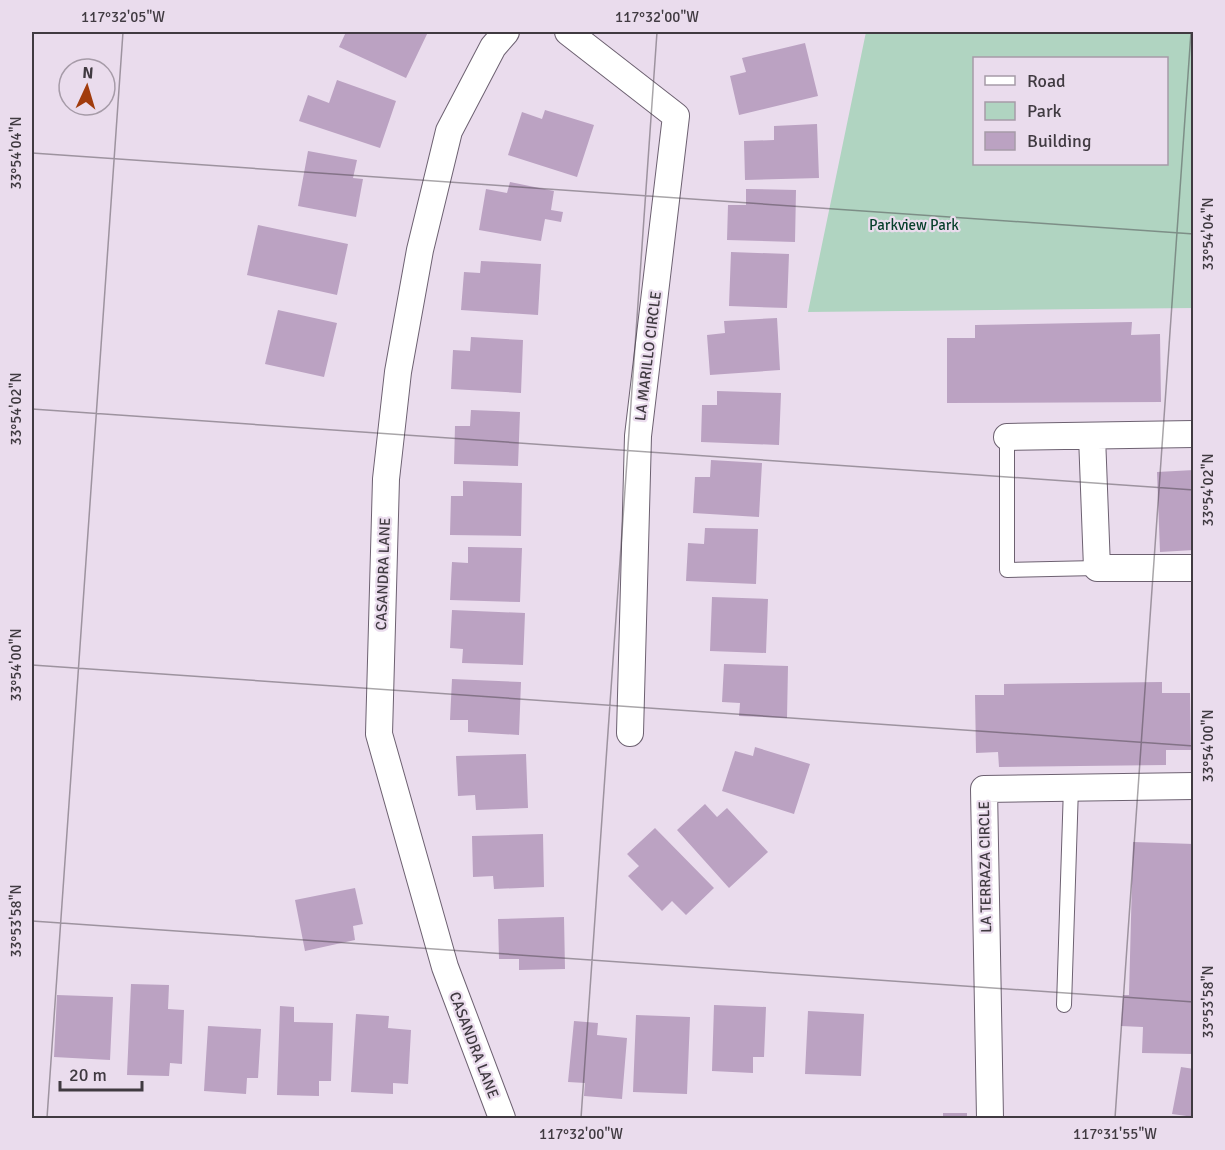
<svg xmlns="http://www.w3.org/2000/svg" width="1225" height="1150" font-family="Signika,sans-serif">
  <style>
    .green { fill: #b0d4c1; fill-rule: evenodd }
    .building { fill: #bba2c2 }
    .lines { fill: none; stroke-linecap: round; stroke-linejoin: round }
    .service-casing { stroke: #6d6171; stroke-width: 16 }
    .minor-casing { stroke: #6d6171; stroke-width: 28 }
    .service { stroke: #fff; stroke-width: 14 }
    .minor { stroke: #fff; stroke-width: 26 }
    .ticks { fill: none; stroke: #403a41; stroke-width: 1.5; stroke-opacity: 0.45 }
    .labels { text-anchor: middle; stroke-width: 4.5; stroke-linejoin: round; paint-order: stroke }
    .park-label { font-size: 15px; fill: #073f2b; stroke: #eadced }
    .street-label { font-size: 15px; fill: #403a41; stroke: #eadced }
    .neatline { fill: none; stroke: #403a41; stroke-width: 2 }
    .ticks-label { font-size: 15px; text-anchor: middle; fill: #403a41 }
  </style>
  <rect width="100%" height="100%" fill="#eadced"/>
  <path class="green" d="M 866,32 L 1193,32 L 1193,308 L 808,312 ZM 974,58 L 1166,58 L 1166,164 L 974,164 Z"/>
  <path class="building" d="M 346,32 L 428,32 L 406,78 L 339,47 Z
    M 805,43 L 818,96 L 739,115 L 730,76 L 746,72 L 742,58 Z
    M 337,80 L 396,101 L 380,148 L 299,121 L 308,95 L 329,103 Z
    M 545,110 L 594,125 L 577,177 L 508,155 L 522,112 L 542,119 Z
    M 817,124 L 819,178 L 745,180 L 744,141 L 774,140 L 774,126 Z
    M 308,151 L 357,160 L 353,178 L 363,179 L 356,217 L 298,206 Z
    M 510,182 L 554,191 L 551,210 L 563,212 L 561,222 L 545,219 L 541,241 L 479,230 L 486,189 L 507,193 Z
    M 746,189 L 796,190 L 795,242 L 727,240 L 728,205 L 746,205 Z
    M 258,225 L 348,244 L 337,295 L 247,275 Z
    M 731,252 L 789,254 L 787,308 L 729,306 Z
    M 481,261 L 541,264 L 538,315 L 461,310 L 464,272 L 480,273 Z
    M 278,310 L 337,323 L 324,377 L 265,364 Z
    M 777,318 L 780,370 L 710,375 L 707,335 L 725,333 L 724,321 Z
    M 1132,322 L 1131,335 L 1160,334 L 1161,402 L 947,403 L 947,338 L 975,338 L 975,325 Z
    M 471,337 L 523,340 L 521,393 L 451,389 L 453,350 L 470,351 Z
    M 717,391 L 781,393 L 779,445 L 701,442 L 702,405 L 717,405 Z
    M 471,410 L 520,412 L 518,466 L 454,464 L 455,426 L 470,426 Z
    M 711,460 L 762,463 L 759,517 L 693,513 L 695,477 L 710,477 Z
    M 1194,470 L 1194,550 L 1160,552 L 1157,472 Z
    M 463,481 L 522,483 L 521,536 L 450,535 L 451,496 L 463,496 Z
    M 705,528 L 758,529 L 756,584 L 686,581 L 688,543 L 704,544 Z
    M 468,547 L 522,548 L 520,602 L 450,600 L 452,562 L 468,563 Z
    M 712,597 L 768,599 L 766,653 L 710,651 Z
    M 452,610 L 525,613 L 523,665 L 462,663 L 463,649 L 450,648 Z
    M 724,664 L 788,666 L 787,718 L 739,716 L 740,703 L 722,702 Z
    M 452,679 L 521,682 L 519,735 L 468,732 L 468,720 L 450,720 Z
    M 1162,682 L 1162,693 L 1190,693 L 1191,750 L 1166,750 L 1166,765 L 999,767 L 998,752 L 976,753 L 975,695 L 1004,695 L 1004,684 Z
    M 755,747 L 810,764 L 794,814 L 722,791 L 735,751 L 753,756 Z
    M 526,754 L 528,808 L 476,810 L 475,795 L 458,796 L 456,756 Z
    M 705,804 L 717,817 L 727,808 L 768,852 L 729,888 L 677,830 Z
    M 655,828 L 714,888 L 686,915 L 672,901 L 662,911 L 628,876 L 639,866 L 627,854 Z
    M 543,834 L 544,887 L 494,889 L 493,876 L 473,877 L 472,836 Z
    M 1133,842 L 1194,844 L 1194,1054 L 1142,1053 L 1143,1027 L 1121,1026 L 1123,995 L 1129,995 Z
    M 355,888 L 363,924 L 353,926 L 355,940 L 305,951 L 295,900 Z
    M 564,917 L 565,969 L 519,970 L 519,959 L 499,959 L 498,919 Z
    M 131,984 L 169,985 L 168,1009 L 184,1010 L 182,1064 L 170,1063 L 169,1076 L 127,1075 Z
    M 57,995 L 113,997 L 110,1060 L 54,1057 Z
    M 714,1005 L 766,1007 L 764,1057 L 753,1057 L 753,1073 L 712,1071 Z
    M 280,1006 L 294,1007 L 294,1022 L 333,1023 L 331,1081 L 319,1081 L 319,1096 L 277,1095 Z
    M 808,1011 L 864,1014 L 861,1076 L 805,1074 Z
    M 356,1014 L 389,1016 L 388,1028 L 411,1030 L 408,1084 L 393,1083 L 393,1094 L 351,1092 Z
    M 636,1015 L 690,1017 L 687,1094 L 633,1092 Z
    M 574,1021 L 598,1023 L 597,1035 L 627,1038 L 622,1099 L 584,1096 L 585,1083 L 568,1082 Z
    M 208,1026 L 261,1029 L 258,1078 L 247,1078 L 246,1094 L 204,1091 Z
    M 1181,1067 L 1194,1069 L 1194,1117 L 1172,1114 Z
    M 943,1113 L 967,1113 L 967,1118 L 943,1118 Z"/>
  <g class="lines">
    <g class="service-casing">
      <path id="service" d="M 1007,437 L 1007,570 L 1097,568
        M 1064,1005 L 1071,787"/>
    </g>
    <g class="minor-casing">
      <path id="minor" d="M 568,32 L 676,116 L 638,436 L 630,733
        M 1092,436 L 1097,568 L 1194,568
        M 1007,437 L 1194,434
        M 502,1118 L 445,967 L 379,734 L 386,479 L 398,372 L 420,250 L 449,131 L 493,47 L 506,32
        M 990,1118 L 984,789 L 1194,786"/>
    </g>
    <use href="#service" class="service"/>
    <use href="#minor" class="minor"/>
  </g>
  <path class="ticks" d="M 32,153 L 1194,234M 32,409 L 1194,490M 32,665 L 1194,746M 32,921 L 1194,1002M 47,1118 L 123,32M 581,1118 L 657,32M 1115,1118 L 1191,32"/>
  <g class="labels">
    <g class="park-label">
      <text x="914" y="230">Parkview Park</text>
    </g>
    <g class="street-label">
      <text transform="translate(648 356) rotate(-83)" y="5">LA MARILLO CIRCLE</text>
      <text transform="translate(383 574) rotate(-88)" y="5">CASANDRA LANE</text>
      <text transform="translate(985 867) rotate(-91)" y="5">LA TERRAZA CIRCLE</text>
      <text transform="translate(474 1045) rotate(69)" y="5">CASANDRA LANE</text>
    </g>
  </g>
  <rect width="1225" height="1150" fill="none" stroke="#eadced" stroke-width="66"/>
  <rect x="973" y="57" width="195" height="108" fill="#eadced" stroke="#a69ba8" stroke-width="1.5"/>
  <rect x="985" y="76" width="30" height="9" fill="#ffffff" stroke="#a69ba8" stroke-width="1.5"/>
  <text x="1027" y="87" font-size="18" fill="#403a41">Road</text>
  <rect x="985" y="102" width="30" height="18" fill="#b0d4c1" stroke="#a69ba8" stroke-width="1.5"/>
  <text x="1027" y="117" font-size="18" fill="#403a41">Park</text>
  <rect x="985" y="132" width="30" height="18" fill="#bba2c2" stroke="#a69ba8" stroke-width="1.5"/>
  <text x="1027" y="147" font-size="18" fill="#403a41">Building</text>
  <g transform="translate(87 87) rotate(4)"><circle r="28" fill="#eadced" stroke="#a69ba8" stroke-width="1.5"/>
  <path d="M0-4.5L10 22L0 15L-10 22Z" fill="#a13c0d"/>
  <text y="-9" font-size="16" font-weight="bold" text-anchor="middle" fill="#403a41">N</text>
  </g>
  <path d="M60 1081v9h82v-9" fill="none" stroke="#403a41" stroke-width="3"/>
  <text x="69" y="1081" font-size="18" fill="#403a41" stroke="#eadced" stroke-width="4.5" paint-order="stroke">20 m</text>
  <rect x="33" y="33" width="1159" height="1084" class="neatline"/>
  <g class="ticks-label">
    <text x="123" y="22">117°32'05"W</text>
    <text x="657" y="22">117°32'00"W</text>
    <text transform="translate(16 153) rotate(-90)" y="5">33°54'04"N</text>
    <text transform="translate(1208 234) rotate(-90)" y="5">33°54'04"N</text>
    <text transform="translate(16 409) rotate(-90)" y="5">33°54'02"N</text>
    <text transform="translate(1208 490) rotate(-90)" y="5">33°54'02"N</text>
    <text transform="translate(16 665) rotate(-90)" y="5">33°54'00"N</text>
    <text transform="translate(1208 746) rotate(-90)" y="5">33°54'00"N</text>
    <text transform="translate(16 921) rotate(-90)" y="5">33°53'58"N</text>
    <text transform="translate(1208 1002) rotate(-90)" y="5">33°53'58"N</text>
    <text x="581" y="1139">117°32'00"W</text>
    <text x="1115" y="1139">117°31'55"W</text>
  </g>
</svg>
